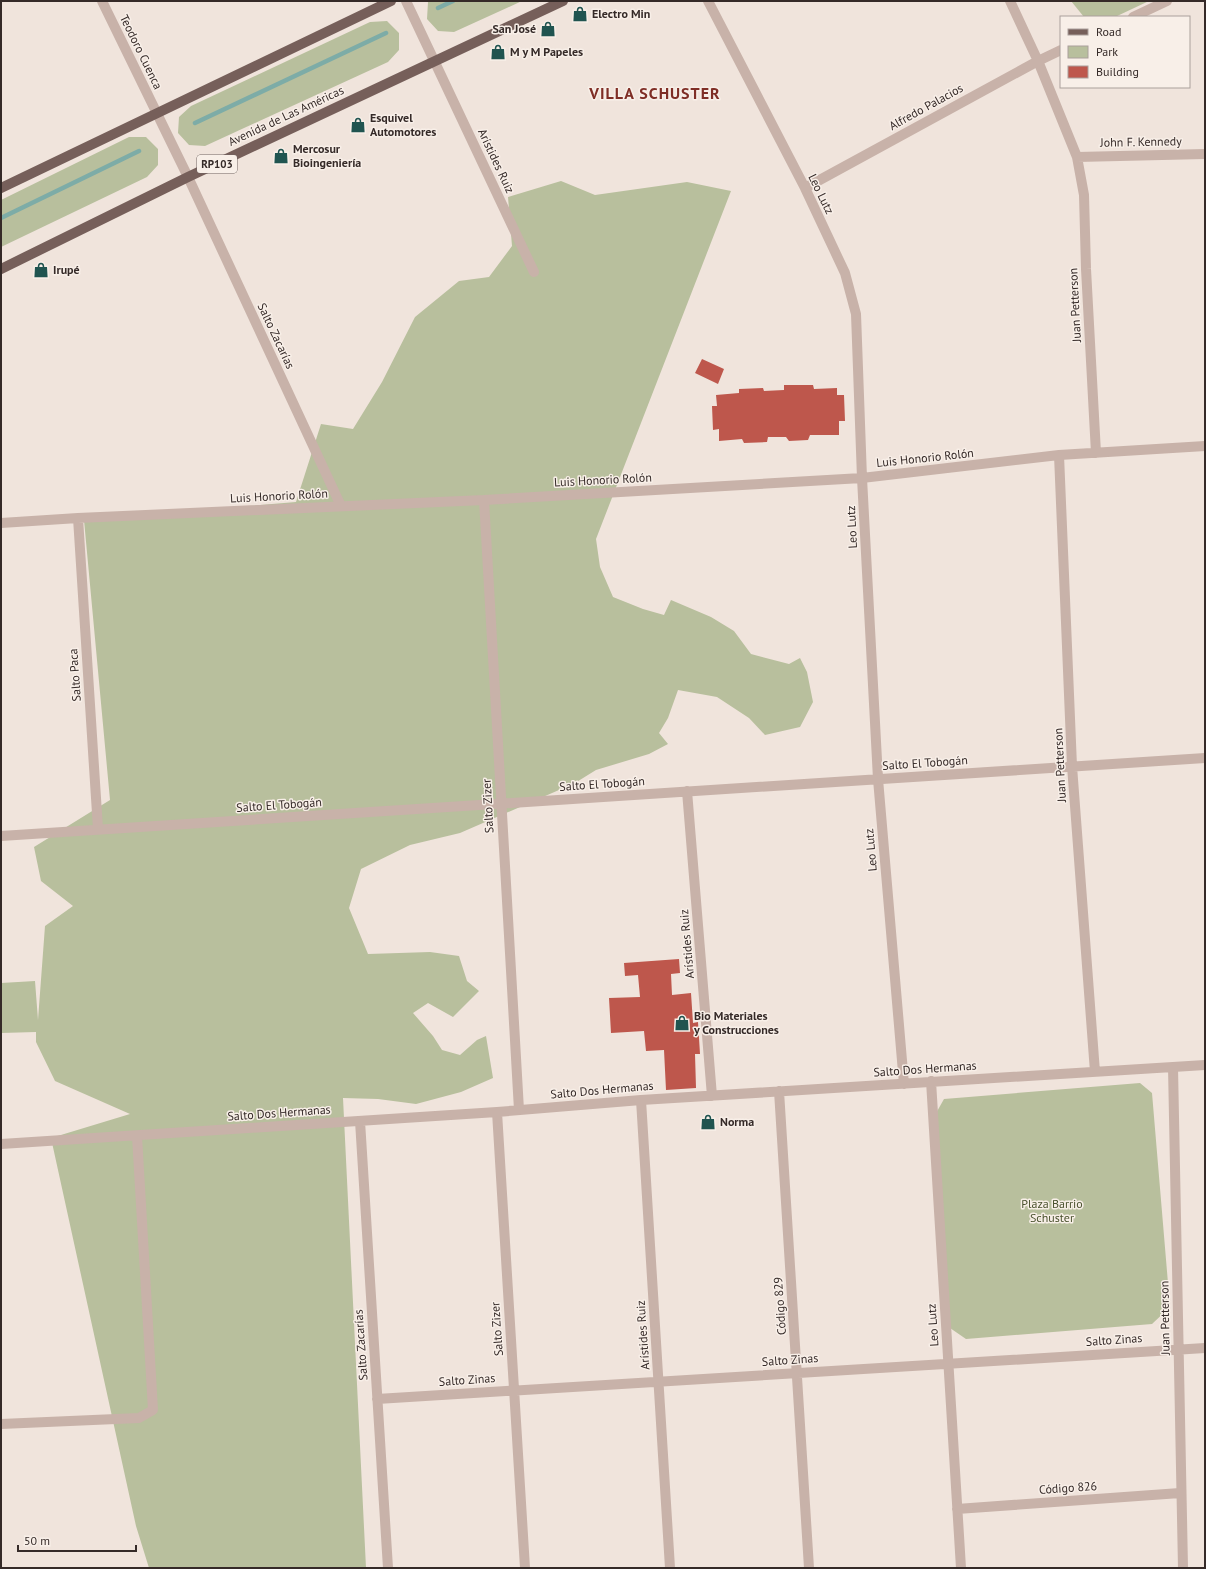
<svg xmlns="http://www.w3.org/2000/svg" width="1206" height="1569" font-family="'PT Sans',sans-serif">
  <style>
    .green { fill: #b8bf9d }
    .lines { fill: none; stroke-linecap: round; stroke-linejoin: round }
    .stream { stroke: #7daca7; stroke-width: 4.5 }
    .building { fill: #be574c }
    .street { stroke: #c8b2a9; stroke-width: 10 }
    .primary { stroke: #765f5a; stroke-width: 10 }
    .labels { text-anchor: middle; stroke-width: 3; stroke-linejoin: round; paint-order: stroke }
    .shield { fill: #f8efe8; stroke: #706562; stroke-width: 1 }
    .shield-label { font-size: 11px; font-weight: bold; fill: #352a28 }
    .poi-label { font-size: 12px; font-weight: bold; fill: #352a28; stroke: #f8efe8; text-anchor: start }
    .street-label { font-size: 12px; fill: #352a28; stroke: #f8efe8 }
    .park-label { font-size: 12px; fill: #4a522e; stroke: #f8efe8 }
    .district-label { font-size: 16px; font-weight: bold; letter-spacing: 1px; fill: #7f2e26; stroke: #f8efe8 }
  </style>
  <rect width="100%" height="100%" fill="#f0e4dc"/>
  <path class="green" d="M 429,1 L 522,1 L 454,32 L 438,31 L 427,19 L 428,2 Z
    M 1071,1 L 1149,1 L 1115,17 L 1084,17 Z
    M 387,21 L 399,33 L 399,50 L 388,62 L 205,146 L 189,145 L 178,133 L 179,117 L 191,106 L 370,22 Z
    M 129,137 L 146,137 L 158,149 L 158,165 L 147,177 L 1,247 L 1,200 Z
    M 561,181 L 595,195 L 687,182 L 731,191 L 596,539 L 600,567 L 613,597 L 643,609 L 664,615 L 671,600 L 711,617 L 734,631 L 751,654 L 789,664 L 800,658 L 807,672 L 813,702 L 800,727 L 765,735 L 749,718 L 717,697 L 678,690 L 668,718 L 659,733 L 668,744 L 649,754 L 596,770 L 575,783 L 460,833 L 410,845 L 361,869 L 349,908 L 368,954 L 430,952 L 459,956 L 467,981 L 479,991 L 453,1017 L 428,1003 L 413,1013 L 433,1036 L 442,1050 L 460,1055 L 477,1040 L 486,1036 L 493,1078 L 461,1092 L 416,1104 L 378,1099 L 343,1098 L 366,1568 L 149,1568 L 136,1526 L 51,1138 L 130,1114 L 55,1081 L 36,1042 L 36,1032 L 1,1033 L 1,983 L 35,981 L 38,1020 L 45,926 L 73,906 L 41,881 L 34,847 L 110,800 L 84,520 L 296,502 L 321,424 L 353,429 L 382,382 L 415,317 L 459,281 L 489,277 L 512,246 L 508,197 Z
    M 1140,1083 L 1152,1093 L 1170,1307 L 1152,1324 L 966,1339 L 950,1328 L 935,1115 L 944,1099 Z"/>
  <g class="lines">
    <path class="stream" d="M 438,8 L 453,1
      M 195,123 L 386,33
      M 1,218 L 139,151"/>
  </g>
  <path class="building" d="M 702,359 L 724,369 L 718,384 L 695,373 Z
    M 784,385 L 813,385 L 814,389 L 837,388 L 837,395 L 844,395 L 845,421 L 839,421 L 839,435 L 810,435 L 808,440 L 789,441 L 786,437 L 768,437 L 767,442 L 744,443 L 742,439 L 719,441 L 719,429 L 713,430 L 712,406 L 717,406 L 716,395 L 739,393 L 739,389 L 763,388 L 764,391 L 784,390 Z
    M 679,959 L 680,973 L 671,974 L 672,995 L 691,993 L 693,1023 L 698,1022 L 700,1054 L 695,1054 L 696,1088 L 666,1090 L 664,1050 L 646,1051 L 644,1031 L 611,1033 L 609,998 L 640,997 L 638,975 L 625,976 L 624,963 Z"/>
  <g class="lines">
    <path class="street" d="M 102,1 L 188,177 L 341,506
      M 406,1 L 534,272
      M 708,1 L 805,188 L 845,273 L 856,314 L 862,478 L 878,779 L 904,1084
      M 1010,1 L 1038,61 L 1077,157 L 1084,195 L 1086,269 L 1096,453
      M 1133,17 L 1167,1
      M 1077,157 L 1205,154
      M 805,188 L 1038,61 L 1061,50
      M 1059,455 L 1072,766 L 1095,1072
      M 484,500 L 519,1110
      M 78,518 L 98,829
      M 1,523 L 78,518 L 484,500 L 862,478 L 1059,455 L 1205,446
      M 687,791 L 712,1096
      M 1,836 L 1205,758
      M 1173,1067 L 1183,1568
      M 931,1081 L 961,1568
      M 779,1091 L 809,1568
      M 641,1100 L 670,1568
      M 497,1112 L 525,1568
      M 360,1121 L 388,1568
      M 1,1144 L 497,1112 L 641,1100 L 1205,1065
      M 377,1399 L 1205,1348
      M 1,1424 L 139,1418 L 153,1410 L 137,1136
      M 957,1509 L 1180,1493"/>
    <path class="primary" d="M 1,188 L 391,1
      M 1,269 L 188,177 L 563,1"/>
  </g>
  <defs>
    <g id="shop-bare" transform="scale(1.2)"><path d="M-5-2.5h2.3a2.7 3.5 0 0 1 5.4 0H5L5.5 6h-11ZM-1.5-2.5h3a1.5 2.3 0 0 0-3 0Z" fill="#205450" stroke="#f8efe8" stroke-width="2.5" paint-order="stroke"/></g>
  </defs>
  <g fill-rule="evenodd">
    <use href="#shop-bare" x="580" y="14"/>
    <use href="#shop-bare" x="548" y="29"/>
    <use href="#shop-bare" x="498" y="52"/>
    <use href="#shop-bare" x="358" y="125"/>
    <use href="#shop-bare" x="281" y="156"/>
    <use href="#shop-bare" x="41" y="270"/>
    <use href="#shop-bare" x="682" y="1023"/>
    <use href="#shop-bare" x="708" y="1122"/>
  </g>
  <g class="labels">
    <rect class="shield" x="197" y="155" width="40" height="18" rx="3"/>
    <g class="shield-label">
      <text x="217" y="168">RP103</text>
    </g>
    <g class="poi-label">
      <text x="592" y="18">Electro Min</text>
      <text x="536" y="33" text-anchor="end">San José</text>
      <text x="510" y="56">M y M Papeles</text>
      <text x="370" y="122">Esquivel<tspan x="370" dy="14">Automotores</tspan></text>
      <text x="293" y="153">Mercosur<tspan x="293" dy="14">Bioingeniería</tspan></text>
      <text x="53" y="274">Irupé</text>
      <text x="694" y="1020">Bio Materiales<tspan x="694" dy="14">y Construcciones</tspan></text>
      <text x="720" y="1126">Norma</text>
    </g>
    <g class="street-label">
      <text transform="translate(141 52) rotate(64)" y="4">Teodoro Cuenca</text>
      <text transform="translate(926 107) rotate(-29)" y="4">Alfredo Palacios</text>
      <text transform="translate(286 116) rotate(-25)" y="4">Avenida de Las Américas</text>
      <text transform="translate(1141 142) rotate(-1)" y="4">John F. Kennedy</text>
      <text transform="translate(496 161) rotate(65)" y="4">Arístides Ruiz</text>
      <text transform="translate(821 194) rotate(64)" y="4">Leo Lutz</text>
      <text transform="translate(1075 305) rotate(-93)" y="4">Juan Petterson</text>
      <text transform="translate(276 336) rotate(65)" y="4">Salto Zacarías</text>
      <text transform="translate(925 458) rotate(-6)" y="4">Luis Honorio Rolón</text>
      <text transform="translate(603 480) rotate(-3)" y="4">Luis Honorio Rolón</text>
      <text transform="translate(279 496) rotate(-3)" y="4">Luis Honorio Rolón</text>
      <text transform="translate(852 527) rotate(-93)" y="4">Leo Lutz</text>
      <text transform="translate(75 675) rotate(-94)" y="4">Salto Paca</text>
      <text transform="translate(925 763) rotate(-4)" y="4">Salto El Tobogán</text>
      <text transform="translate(1060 765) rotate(-93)" y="4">Juan Petterson</text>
      <text transform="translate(602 784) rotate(-4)" y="4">Salto El Tobogán</text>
      <text transform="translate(279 805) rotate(-4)" y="4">Salto El Tobogán</text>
      <text transform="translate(488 806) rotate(-93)" y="4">Salto Zizer</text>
      <text transform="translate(871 850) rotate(-95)" y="4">Leo Lutz</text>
      <text transform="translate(687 944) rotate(-95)" y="4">Arístides Ruiz</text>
      <text transform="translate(925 1069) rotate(-4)" y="4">Salto Dos Hermanas</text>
      <text transform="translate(602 1090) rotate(-5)" y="4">Salto Dos Hermanas</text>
      <text transform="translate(279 1113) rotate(-4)" y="4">Salto Dos Hermanas</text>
      <text transform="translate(780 1306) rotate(-94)" y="4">Código 829</text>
      <text transform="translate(1165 1318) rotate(-91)" y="4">Juan Petterson</text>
      <text transform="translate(933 1325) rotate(-94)" y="4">Leo Lutz</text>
      <text transform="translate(497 1329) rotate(-94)" y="4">Salto Zizer</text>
      <text transform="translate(643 1335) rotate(-94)" y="4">Arístides Ruiz</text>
      <text transform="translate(1114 1340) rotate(-4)" y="4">Salto Zinas</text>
      <text transform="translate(361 1345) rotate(-94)" y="4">Salto Zacarías</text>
      <text transform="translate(790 1360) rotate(-4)" y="4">Salto Zinas</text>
      <text transform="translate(467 1380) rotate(-4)" y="4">Salto Zinas</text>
      <text transform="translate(1068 1488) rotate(-4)" y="4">Código 826</text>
    </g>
    <g class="park-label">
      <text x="1052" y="1208">Plaza Barrio<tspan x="1052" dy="14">Schuster</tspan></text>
    </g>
    <g class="district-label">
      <text x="655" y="99">VILLA SCHUSTER</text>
    </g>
  </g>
  <rect width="1206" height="1569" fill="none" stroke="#352a28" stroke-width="4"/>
  <rect x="1060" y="16" width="130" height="72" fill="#f8efe8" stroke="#aaa09b"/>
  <rect x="1068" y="29" width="20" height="6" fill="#765f5a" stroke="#aaa09b"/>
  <text x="1096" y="36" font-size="12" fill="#352a28">Road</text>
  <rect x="1068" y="46" width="20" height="12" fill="#b8bf9d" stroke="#aaa09b"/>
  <text x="1096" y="56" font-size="12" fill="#352a28">Park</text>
  <rect x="1068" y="66" width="20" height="12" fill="#be574c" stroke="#aaa09b"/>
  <text x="1096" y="76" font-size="12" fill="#352a28">Building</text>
  <path d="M18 1545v6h118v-6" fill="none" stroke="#352a28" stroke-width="2"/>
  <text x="24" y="1545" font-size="12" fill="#352a28" stroke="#f8efe8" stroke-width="3" paint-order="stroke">50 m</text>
</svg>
